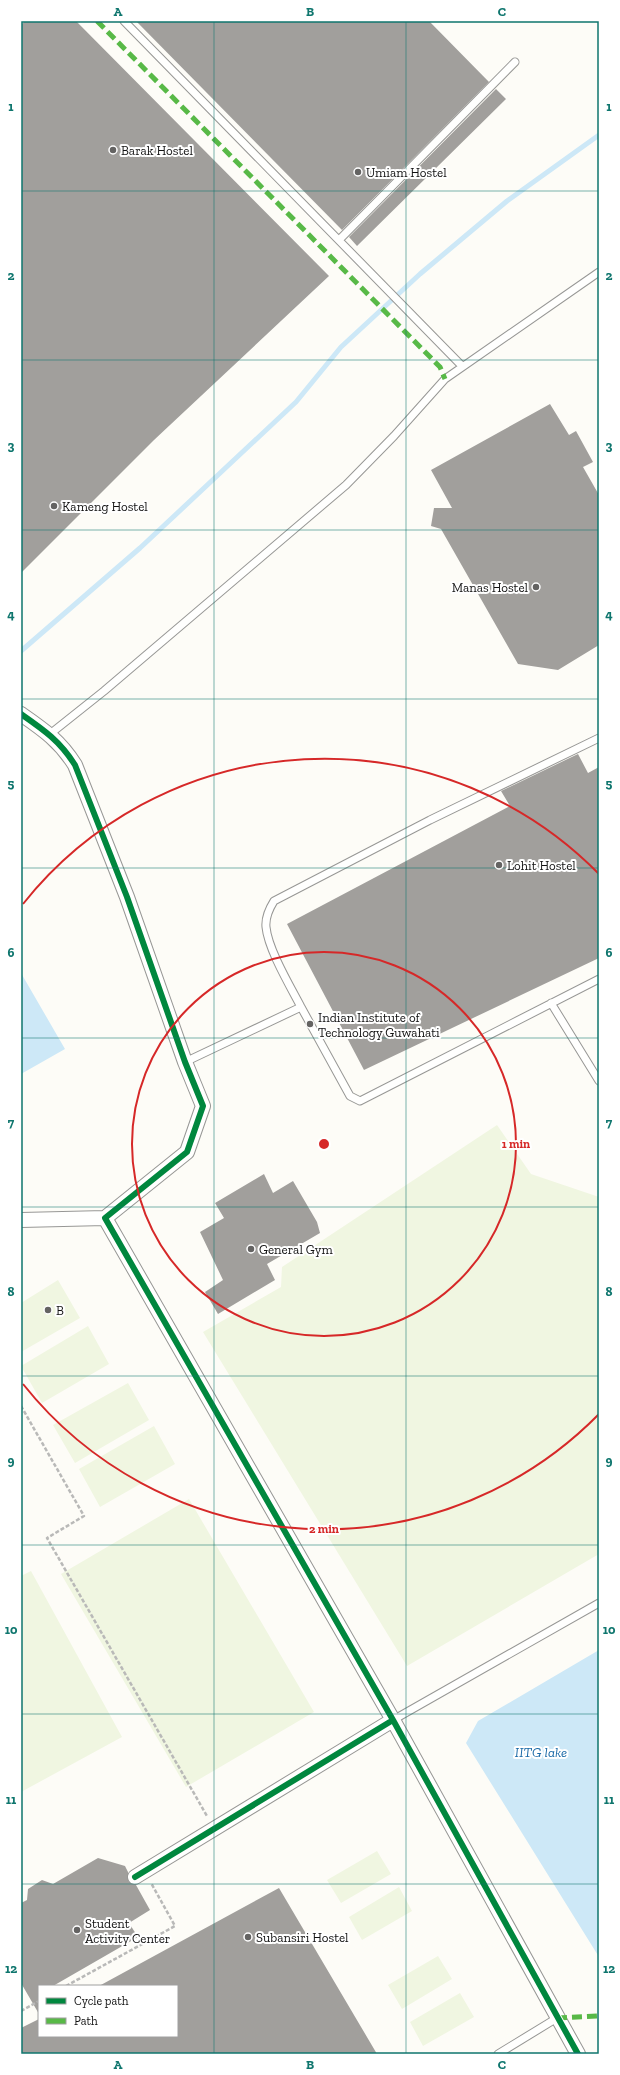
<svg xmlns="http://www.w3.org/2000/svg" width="620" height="2075" font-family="'Zilla Slab',serif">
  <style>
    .pitch { fill: #f0f6e1 }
    .water { fill: #cde8f7 }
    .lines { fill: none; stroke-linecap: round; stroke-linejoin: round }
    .stream { stroke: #cde8f7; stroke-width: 5 }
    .building { fill: #a19f9c }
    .service-casing { stroke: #979795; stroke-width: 9 }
    .minor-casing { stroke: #979795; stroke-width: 16 }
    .path { stroke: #b9b9b8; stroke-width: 2.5; stroke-dasharray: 4 2; stroke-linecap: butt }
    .service { stroke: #fffffe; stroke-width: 7 }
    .minor { stroke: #fffffe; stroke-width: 14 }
    .quiet { stroke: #58b947; stroke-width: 5; stroke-dasharray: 10 5; stroke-linecap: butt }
    .cycleway-casing { stroke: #fff; stroke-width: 8 }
    .cycleway { stroke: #00873e; stroke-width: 6 }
    .grid { fill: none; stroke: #0f766e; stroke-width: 1; stroke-opacity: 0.55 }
    .ring { fill: none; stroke: #d62828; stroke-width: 2 }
    .poi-dot { fill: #646362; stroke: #fff; stroke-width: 1.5 }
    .labels { text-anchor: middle; stroke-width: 4; stroke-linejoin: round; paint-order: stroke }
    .poi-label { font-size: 13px; fill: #111; stroke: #fff; text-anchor: start }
    .water-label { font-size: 14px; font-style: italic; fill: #1768a6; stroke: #fff }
    .centre { fill: #d62828; stroke: #fff; stroke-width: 2 }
    .ring-label { font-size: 12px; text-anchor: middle; font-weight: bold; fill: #d62828; stroke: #fff; stroke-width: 4; stroke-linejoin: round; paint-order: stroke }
    .neatline { fill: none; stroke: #0f766e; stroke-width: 1.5 }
    .grid-label { font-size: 13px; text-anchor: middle; font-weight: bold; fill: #0f766e }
  </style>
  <rect width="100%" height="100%" fill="#fdfcf7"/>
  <path class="pitch" d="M 497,1125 L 531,1174 L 599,1197 L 599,1554 L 407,1666 L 203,1332 L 281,1287 L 282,1267 Z
    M 58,1280 L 80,1318 L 21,1352 L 21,1303 Z
    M 88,1326 L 109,1364 L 42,1403 L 21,1366 Z
    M 128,1383 L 149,1420 L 75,1463 L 53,1425 Z
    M 154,1426 L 175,1464 L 100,1507 L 79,1469 Z
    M 189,1499 L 314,1712 L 186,1787 L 61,1574 Z
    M 31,1571 L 122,1737 L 21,1792 L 21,1576 Z
    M 377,1851 L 391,1874 L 341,1903 L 327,1880 Z
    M 399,1887 L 412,1911 L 362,1940 L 349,1917 Z
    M 438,1956 L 452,1979 L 402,2009 L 388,1985 Z
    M 460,1993 L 474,2017 L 423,2046 L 410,2022 Z"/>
  <path class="water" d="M 21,973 L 65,1049 L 21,1074 Z
    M 599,1650 L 599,1957 L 466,1743 L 478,1721 Z"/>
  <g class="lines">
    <path class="stream" d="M 21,651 L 140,548 L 296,402 L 341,347 L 420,274 L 507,201 L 599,135"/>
  </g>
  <path class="building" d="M 25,21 L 76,21 L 329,276 L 154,440 L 21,573 L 21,25 Z
    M 136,21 L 429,21 L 489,82 L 342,230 Z
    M 496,89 L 506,99 L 357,246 L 349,237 Z
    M 550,404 L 569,435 L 576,431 L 593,462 L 583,467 L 599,495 L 599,645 L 558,670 L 518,664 L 441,529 L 431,526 L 434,508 L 452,508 L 431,470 Z
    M 578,754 L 588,773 L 599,767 L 599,958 L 364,1070 L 287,924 L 510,806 L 501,791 Z
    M 264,1174 L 273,1193 L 293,1181 L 317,1222 L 320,1233 L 267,1264 L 275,1280 L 218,1314 L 205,1292 L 223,1280 L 200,1232 L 224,1218 L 215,1203 Z
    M 98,1858 L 125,1866 L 128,1872 L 128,1881 L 136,1885 L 150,1910 L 129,1923 L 138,1937 L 53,1986 L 39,1986 L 39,2014 L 21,1983 L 21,1903 L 27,1900 L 28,1889 L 42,1880 L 53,1884 Z
    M 279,1888 L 377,2054 L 21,2054 L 21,2028 L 39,2019 L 39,2036 L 177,2036 L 177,1986 L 99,1986 Z"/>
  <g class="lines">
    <g class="service-casing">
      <path id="service" d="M 124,21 L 462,366
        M 339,240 L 515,62
        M 50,734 L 104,691 L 346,485 L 394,436 L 445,379 L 599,272
        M 551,1003 L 599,1081
        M 301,1007 C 290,986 268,949 266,927 C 265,917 269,909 274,901 L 430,820 L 599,738
        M 185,1062 L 301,1007 L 350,1096 L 360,1101 L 599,979
        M 393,1720 L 599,1603
        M 498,2054 L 557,2018"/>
    </g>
    <g class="minor-casing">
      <path id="minor" d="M 21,714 C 44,730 60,741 75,765 L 127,897 L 185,1062 L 203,1106 L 187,1152 L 105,1218 L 393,1720 L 578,2054
        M 21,1220 L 105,1218
        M 135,1877 L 393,1720"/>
    </g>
    <path class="path" d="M 21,1406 L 84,1516 L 47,1538 L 207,1816
      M 66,1986 L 175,1926 L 151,1883
      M 21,2011 L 39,2001"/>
    <use href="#service" class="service"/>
    <use href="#minor" class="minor"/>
    <path class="quiet" d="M 97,21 L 440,367 L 445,379
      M 557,2018 L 599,2016"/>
    <g class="cycleway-casing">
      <path id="cycleway" d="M 21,714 C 44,730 60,741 75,765 L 127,897 L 185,1062 L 203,1106 L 187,1152 L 105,1218 L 393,1720 L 578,2054
        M 135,1877 L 393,1720"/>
    </g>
    <use href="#cycleway" class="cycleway"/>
  </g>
  <path class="grid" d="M 214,21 L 214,2054M 406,21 L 406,2054M 21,191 L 599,191M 21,360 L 599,360M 21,530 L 599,530M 21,699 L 599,699M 21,868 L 599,868M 21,1038 L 599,1038M 21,1207 L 599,1207M 21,1376 L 599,1376M 21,1545 L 599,1545M 21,1714 L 599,1714M 21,1884 L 599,1884"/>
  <g class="ring">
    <circle cx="324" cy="1144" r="192"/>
    <path d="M599 1414A385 385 0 0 1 23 1384M23 904A385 385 0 0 1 599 874"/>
  </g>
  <g class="poi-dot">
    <circle cx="113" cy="150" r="4"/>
    <circle cx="358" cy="172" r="4"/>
    <circle cx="54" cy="506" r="4"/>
    <circle cx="536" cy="587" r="4"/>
    <circle cx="499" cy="865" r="4"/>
    <circle cx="310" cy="1024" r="4"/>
    <circle cx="251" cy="1249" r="4"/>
    <circle cx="48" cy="1310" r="4"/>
    <circle cx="77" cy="1930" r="4"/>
    <circle cx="248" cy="1937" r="4"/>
  </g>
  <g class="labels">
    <g class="poi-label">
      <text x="121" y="155">Barak Hostel</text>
      <text x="366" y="177">Umiam Hostel</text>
      <text x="62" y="511">Kameng Hostel</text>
      <text x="528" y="592" text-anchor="end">Manas Hostel</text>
      <text x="507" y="870">Lohit Hostel</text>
      <text x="318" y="1022">Indian Institute of<tspan x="318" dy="15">Technology Guwahati</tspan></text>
      <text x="259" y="1254">General Gym</text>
      <text x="56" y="1315">B</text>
      <text x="85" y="1928">Student<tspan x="85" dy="15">Activity Center</tspan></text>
      <text x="256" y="1942">Subansiri Hostel</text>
    </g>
    <g class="water-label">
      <text x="541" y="1757">IITG lake</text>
    </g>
  </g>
  <circle cx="324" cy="1144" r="6" class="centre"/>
  <g class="ring-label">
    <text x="516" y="1148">1 min</text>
    <text x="324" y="1533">2 min</text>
  </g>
  <rect width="620" height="2075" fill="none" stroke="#ffffff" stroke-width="44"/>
  <rect x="38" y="1985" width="140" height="52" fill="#ffffff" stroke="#a0a0a0"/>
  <rect x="46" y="1998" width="20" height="6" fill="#00873e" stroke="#a0a0a0"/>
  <text x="74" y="2005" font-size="12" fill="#111111">Cycle path</text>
  <rect x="46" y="2018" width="20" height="6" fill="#58b947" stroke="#a0a0a0"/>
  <text x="74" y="2025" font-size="12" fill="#111111">Path</text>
  <rect x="22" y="22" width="576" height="2031" class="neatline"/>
  <g class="grid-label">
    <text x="118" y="16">A</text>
    <text x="310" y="16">B</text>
    <text x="502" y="16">C</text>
    <text x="11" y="111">1</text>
    <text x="609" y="111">1</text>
    <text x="11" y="280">2</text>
    <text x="609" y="280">2</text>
    <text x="11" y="450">3</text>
    <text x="609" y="450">3</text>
    <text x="11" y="619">4</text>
    <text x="609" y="619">4</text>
    <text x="11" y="788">5</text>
    <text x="609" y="788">5</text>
    <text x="11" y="957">6</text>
    <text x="609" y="957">6</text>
    <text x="11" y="1127">7</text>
    <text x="609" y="1127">7</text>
    <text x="11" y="1296">8</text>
    <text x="609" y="1296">8</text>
    <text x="11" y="1465">9</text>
    <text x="609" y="1465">9</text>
    <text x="11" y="1634">10</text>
    <text x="609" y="1634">10</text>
    <text x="11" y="1804">11</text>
    <text x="609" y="1804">11</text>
    <text x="11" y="1973">12</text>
    <text x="609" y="1973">12</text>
    <text x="118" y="2069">A</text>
    <text x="310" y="2069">B</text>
    <text x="502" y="2069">C</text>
  </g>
</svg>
